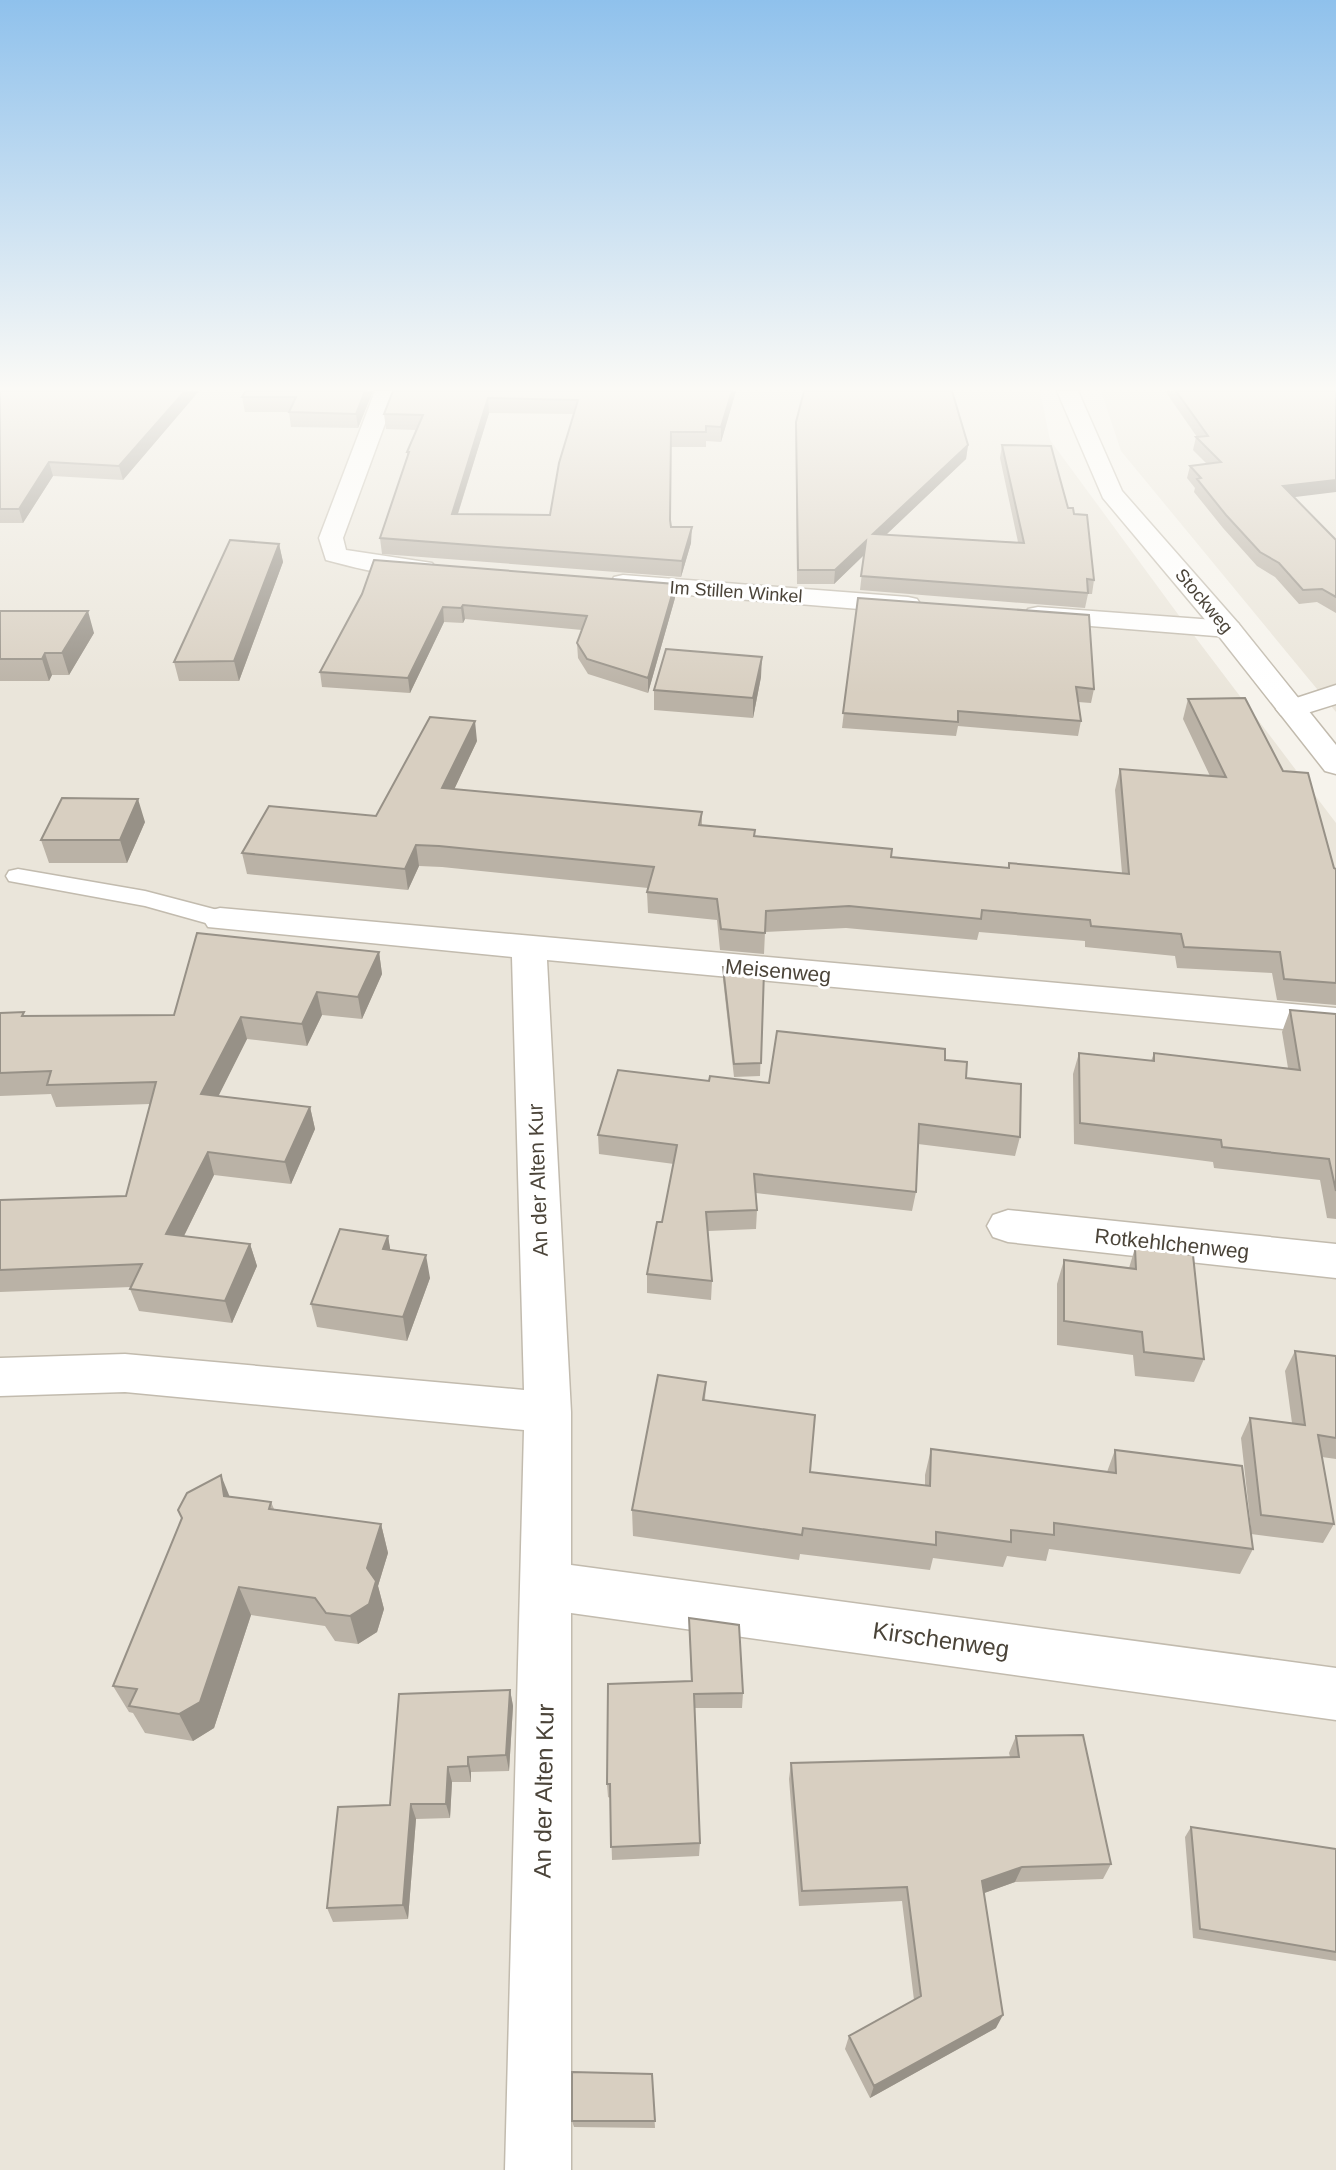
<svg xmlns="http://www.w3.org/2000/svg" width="1336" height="2170" font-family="Arial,sans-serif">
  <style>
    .residential { fill: #eae5da }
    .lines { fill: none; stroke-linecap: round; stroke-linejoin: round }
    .service-casing { stroke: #c2bbae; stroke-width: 3 }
    .minor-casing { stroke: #c2bbae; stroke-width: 3 }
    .tertiary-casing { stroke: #c2bbae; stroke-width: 3 }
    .service { fill: #fff; fill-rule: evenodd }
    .minor { fill: #fff; fill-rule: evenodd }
    .tertiary { fill: #fff; fill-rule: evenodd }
    .wall { fill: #bab2a6; fill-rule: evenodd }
    .shaded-wall { fill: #979187 }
    .building { fill: #d8cfc1; stroke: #979187; stroke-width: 2; fill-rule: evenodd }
    .labels { text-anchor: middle; stroke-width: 6; stroke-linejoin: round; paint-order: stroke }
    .far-street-label { font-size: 18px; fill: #4b4439; stroke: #fff }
    .street-label { font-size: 21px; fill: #4b4439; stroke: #fff }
    .near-street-label { font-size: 24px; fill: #4b4439; stroke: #fff }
  </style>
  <rect width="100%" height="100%" fill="#f6f3ec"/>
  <path class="residential" d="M 0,391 L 1040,391 L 1050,440 L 1180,617 L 1336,823 L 1336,2170 L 0,2170 Z
    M 1101,391 L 1336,391 L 1336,712 L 1121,451 Z"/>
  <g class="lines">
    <g class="service-casing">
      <path id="service" d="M 18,869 L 145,891 L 229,913 L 233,919 L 229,925 L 220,927 L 145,906 L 9,881 L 6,876 L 9,871 Z"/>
    </g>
    <g class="minor-casing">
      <path id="minor" d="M 375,391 L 397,391 L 343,538 L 346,550 L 432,563 L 436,568 L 432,573 C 400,581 358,568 326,560 L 319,538 Z
        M 623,575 L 908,597 L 917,599 L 921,605 L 917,611 L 908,613 L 614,589 L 610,583 L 614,577 Z
        M 1038,607 L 1228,621 L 1238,623 L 1242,629 L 1238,635 L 1228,637 L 1028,621 L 1025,615 L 1028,609 Z
        M 1336,685 L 1336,704 L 1291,718 L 1281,715 L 1276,709 L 1281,703 Z
        M 220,908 L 1336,1008 L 1336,1034 L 547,960 L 571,1412 L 571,1565 L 1336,1668 L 1336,1720 L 571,1613 L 571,2170 L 505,2170 L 524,1430 L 125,1392 L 0,1396 L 0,1358 L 125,1354 L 524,1390 L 512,957 L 208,927 L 203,919 L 208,911 Z
        M 1008,1210 L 1336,1244 L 1336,1278 L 1008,1242 L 993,1237 L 987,1226 L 993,1215 Z"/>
    </g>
    <g class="tertiary-casing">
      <path id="tertiary" d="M 1057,391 L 1078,391 L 1122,491 L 1238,623 L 1336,745 L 1336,774 L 1325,771 L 1218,635 L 1103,498 Z"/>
    </g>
    <use href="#service" class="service"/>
    <use href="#minor" class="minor"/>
    <use href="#tertiary" class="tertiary"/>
  </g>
  <path class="wall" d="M 0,391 L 199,391 L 123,480 L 53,476 L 23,523 L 0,523 Z
    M 373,391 L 358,428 L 291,427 L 289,412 L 245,412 L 242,397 Z
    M 393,391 L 736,391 L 721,442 L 706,441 L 706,447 L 671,447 L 670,521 L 671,527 L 691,543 L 681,577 L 382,554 L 380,538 L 407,458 L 407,452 L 416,430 L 386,429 L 384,414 ZM 489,413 L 573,414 L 550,515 L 458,514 Z
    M 1165,391 L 1336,391 L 1294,497 L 1336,540 L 1336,613 L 1317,602 L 1299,604 L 1275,577 L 1257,566 L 1223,528 L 1194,492 L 1195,488 L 1187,478 L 1190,466 L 1207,464 L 1193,450 L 1196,437 L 1197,437 Z
    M 796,422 L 968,445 L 966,459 L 886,535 L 1018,542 L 1000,458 L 1002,445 L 1074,514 L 1094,580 L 1092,594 L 1088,594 L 1085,608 L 860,590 L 864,555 L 834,584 L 797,584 Z
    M 279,544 L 283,562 L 239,681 L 179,681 L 174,662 Z
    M 675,584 L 675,598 L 648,693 L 588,674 L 578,658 L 577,643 L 582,630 L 465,619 L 463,623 L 444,622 L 410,693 L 322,687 L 320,672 L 362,594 Z
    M 858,598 L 1094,689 L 1091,703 L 1078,702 L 1081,721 L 1078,736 L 958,726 L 956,736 L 842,728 Z
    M 0,611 L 94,633 L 69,675 L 52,675 L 49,681 L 0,681 Z
    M 761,677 L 753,718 L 654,710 L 654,690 Z
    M 1188,699 L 1334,868 L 1336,869 L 1336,1005 L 1277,1000 L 1272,973 L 1177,968 L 1175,956 L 1085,947 L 1085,941 L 979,932 L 977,940 L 846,928 L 765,932 L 764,954 L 720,950 L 717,920 L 648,913 L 647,892 L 648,888 L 442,867 L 419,866 L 408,890 L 247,874 L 242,853 L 376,816 L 477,741 L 454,789 L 702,812 L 702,826 L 755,830 L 755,836 L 891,857 L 1008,868 L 1009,863 L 1122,873 L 1115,790 L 1120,769 L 1210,776 L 1183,719 Z
    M 145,822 L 127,863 L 49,863 L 41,840 Z
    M 379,952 L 382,974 L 362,1019 L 322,1015 L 307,1046 L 247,1039 L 218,1096 L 310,1107 L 315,1129 L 291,1184 L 214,1175 L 184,1236 L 250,1244 L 257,1266 L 232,1323 L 139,1311 L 130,1289 L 131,1287 L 0,1292 L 0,1200 L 126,1196 L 150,1104 L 56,1107 L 51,1094 L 0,1096 L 0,1013 L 25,1016 L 174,1015 Z
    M 723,967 L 764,971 L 760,1076 L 734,1077 L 723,979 Z
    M 1290,1010 L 1336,1014 L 1336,1219 L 1327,1218 L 1320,1180 L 1214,1168 L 1213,1162 L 1074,1144 L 1073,1074 L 1079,1053 L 1151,1061 L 1154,1053 L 1288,1068 L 1282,1032 Z
    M 945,1060 L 966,1078 L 1020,1137 L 1015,1156 L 918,1144 L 916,1192 L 912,1211 L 756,1193 L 757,1210 L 756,1229 L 708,1231 L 712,1281 L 711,1300 L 647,1293 L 647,1274 L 662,1222 L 674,1164 L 599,1154 L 598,1135 L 709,1081 L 769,1083 Z
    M 388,1236 L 390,1250 L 430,1278 L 407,1341 L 317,1327 L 311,1304 Z
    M 1135,1248 L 1204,1359 L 1194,1382 L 1135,1376 L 1133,1355 L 1057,1345 L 1057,1284 L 1064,1260 L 1129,1268 Z
    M 1295,1351 L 1336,1356 L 1336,1459 L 1322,1457 L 1334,1524 L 1323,1543 L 1251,1534 L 1253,1549 L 1240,1574 L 1049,1549 L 1046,1561 L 1007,1556 L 1003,1567 L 933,1558 L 930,1570 L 800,1554 L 799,1560 L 633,1536 L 632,1510 L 706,1382 L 705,1400 L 810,1472 L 925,1486 L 925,1475 L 931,1449 L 1107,1472 L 1115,1450 L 1251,1528 L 1241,1438 L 1250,1418 L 1292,1423 L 1285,1371 Z
    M 229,1497 L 271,1502 L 274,1509 L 381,1524 L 388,1553 L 378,1586 L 384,1609 L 377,1632 L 358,1644 L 335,1641 L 325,1626 L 251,1615 L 214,1728 L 193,1741 L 145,1733 L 133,1713 L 129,1712 L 113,1686 Z
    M 689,1618 L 743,1693 L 742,1708 L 694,1708 L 700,1843 L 699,1856 L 612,1860 L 610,1798 L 608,1797 L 607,1784 L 691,1681 Z
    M 510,1690 L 513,1706 L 509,1771 L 471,1772 L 471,1782 L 452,1782 L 450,1818 L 416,1819 L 408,1919 L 333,1922 L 327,1908 L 390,1805 Z
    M 1016,1736 L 1111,1864 L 1103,1879 L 1015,1882 L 984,1893 L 996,2028 L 870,2098 L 845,2049 L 849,2036 L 914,2000 L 902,1901 L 799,1906 L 789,1779 L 791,1763 L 1010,1757 L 1009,1753 Z
    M 1191,1827 L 1336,1849 L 1336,1961 L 1193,1938 L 1185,1837 Z
    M 652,2074 L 655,2128 L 574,2127 L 572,2121 Z"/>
  <path class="shaded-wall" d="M 185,391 L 199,391 L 123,480 L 119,466 Z
    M 365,391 L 373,391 L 358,428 L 356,414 Z
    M 732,391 L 736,391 L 721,442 L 721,427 Z
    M 488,398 L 489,413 L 453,529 L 452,514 Z
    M 968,445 L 966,459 L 872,548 L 873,534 Z
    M 49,462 L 53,476 L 23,523 L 19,509 Z
    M 1336,480 L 1336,492 L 1279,499 L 1283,486 Z
    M 692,527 L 691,543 L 681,577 L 682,561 Z
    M 866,541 L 864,555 L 834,584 L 835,570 Z
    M 279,544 L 283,562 L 239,681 L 234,661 Z
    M 675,584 L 675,598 L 648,693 L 648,678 Z
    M 463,605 L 465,619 L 463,623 L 461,608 Z
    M 443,607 L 444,622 L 410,693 L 408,678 Z
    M 88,611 L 94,633 L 69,675 L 62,653 Z
    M 45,653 L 52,675 L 49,681 L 42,659 Z
    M 762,657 L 761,677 L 753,718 L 753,698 Z
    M 475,721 L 477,741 L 445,809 L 442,788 Z
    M 138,799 L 145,822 L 127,863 L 120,840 Z
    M 416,845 L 419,866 L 408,890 L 405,869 Z
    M 379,952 L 382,974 L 362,1019 L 358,997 Z
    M 317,992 L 322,1015 L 307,1046 L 302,1024 Z
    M 241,1017 L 247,1039 L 208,1117 L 201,1094 Z
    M 310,1107 L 315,1129 L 291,1184 L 285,1162 Z
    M 208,1152 L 214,1175 L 174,1256 L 166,1234 Z
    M 388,1236 L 392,1260 L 383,1249 Z
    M 250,1244 L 257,1266 L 232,1323 L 225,1301 Z
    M 426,1255 L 430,1278 L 407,1341 L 403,1317 Z
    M 221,1475 L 233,1505 L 224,1496 Z
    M 381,1524 L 388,1553 L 378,1586 L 384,1609 L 377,1632 L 358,1644 L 350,1616 Z
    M 239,1587 L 251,1615 L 214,1728 L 193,1741 L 179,1714 Z
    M 510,1690 L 513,1706 L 509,1771 L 506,1755 Z
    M 468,1757 L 471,1772 L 471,1782 L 468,1766 Z
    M 448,1767 L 452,1782 L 450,1818 L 446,1804 Z
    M 411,1804 L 416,1819 L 408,1919 L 403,1905 Z
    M 1022,1867 L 1015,1882 L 976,1896 L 982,1881 Z
    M 1003,2015 L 996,2028 L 870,2098 L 874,2086 Z"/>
  <path class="building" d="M 0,391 L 185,391 L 119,466 L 49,462 L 19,509 L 0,509 Z
    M 246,391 L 365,391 L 356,414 L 289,412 L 296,397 L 242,397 Z
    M 393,391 L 732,391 L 721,427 L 706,426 L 706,432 L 671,432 L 670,520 L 671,527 L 692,527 L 682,561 L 380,538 L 409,452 L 407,452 L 423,415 L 384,414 ZM 488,398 L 578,400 L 559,463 L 550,515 L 452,514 Z
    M 804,391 L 952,391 L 968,445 L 873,534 L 1024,543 L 1002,445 L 1051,446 L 1068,508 L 1073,508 L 1074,514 L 1087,515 L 1094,580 L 1087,579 L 1088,593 L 861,576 L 866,541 L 835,570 L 798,570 L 796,422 Z
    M 1176,391 L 1336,391 L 1336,480 L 1283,486 L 1336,540 L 1336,597 L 1322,589 L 1303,590 L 1279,563 L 1260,552 L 1226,515 L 1197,479 L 1201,478 L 1190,466 L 1221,462 L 1196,437 L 1208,436 Z
    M 230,540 L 279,544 L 234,661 L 174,662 Z
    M 374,560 L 675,584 L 648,678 L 587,659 L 577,643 L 587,616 L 463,605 L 461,608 L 443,607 L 408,678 L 320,672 L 362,594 Z
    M 858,598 L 1089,615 L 1094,689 L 1076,687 L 1081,721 L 958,711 L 958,722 L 843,713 Z
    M 0,611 L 88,611 L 62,653 L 45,653 L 42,659 L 0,659 Z
    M 666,649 L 762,657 L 753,698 L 654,690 Z
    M 1245,698 L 1283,771 L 1308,773 L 1334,868 L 1336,869 L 1336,983 L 1284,979 L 1280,952 L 1184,947 L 1181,934 L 1091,926 L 1090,920 L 982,910 L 981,919 L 849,906 L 766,911 L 765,933 L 721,929 L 717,899 L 647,892 L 654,867 L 439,846 L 416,845 L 405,869 L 242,853 L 269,806 L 376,816 L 430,717 L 475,721 L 442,788 L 702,812 L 699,825 L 755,830 L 754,836 L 892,849 L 891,857 L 1009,868 L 1009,863 L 1129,874 L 1120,769 L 1226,777 L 1188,699 Z
    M 62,798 L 138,799 L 120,840 L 41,840 Z
    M 197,933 L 379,952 L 358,997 L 317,992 L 302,1024 L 241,1017 L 201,1094 L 310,1107 L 285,1162 L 208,1152 L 166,1234 L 250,1244 L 225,1301 L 130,1289 L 142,1264 L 0,1270 L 0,1200 L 126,1196 L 156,1082 L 47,1085 L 51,1071 L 0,1073 L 0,1013 L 24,1012 L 22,1016 L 174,1015 Z
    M 723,967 L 764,971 L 761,1063 L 734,1064 Z
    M 1290,1010 L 1336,1014 L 1336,1191 L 1329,1159 L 1222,1147 L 1221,1140 L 1080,1123 L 1079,1053 L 1154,1061 L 1154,1053 L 1300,1070 Z
    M 777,1031 L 945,1049 L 945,1060 L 967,1062 L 966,1078 L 1021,1084 L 1020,1137 L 919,1124 L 916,1192 L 754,1174 L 757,1210 L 706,1212 L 712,1281 L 647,1274 L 657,1222 L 662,1222 L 677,1145 L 598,1135 L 618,1070 L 709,1081 L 710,1076 L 769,1083 Z
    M 340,1229 L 388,1236 L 383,1249 L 426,1255 L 403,1317 L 311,1304 Z
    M 1135,1248 L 1193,1255 L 1204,1359 L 1144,1352 L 1142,1332 L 1064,1321 L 1064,1260 L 1136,1269 Z
    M 1295,1351 L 1336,1356 L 1336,1438 L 1318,1435 L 1334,1524 L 1261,1515 L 1250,1418 L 1305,1425 Z
    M 658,1375 L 706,1382 L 703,1400 L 815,1415 L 810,1472 L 930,1486 L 931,1449 L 1116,1473 L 1115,1450 L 1242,1466 L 1253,1549 L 1054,1523 L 1054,1535 L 1011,1530 L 1011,1542 L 936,1532 L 936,1545 L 803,1528 L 802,1535 L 632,1510 Z
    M 221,1475 L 224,1496 L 271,1502 L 269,1509 L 381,1524 L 367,1568 L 376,1581 L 369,1604 L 350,1616 L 326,1613 L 315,1598 L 239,1587 L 200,1702 L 179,1714 L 129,1706 L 137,1689 L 113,1686 L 182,1518 L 178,1510 L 187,1493 Z
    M 689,1618 L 739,1625 L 743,1693 L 694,1694 L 700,1843 L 611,1847 L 610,1784 L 607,1784 L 608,1684 L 692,1681 Z
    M 510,1690 L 506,1755 L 468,1757 L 468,1766 L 448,1767 L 446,1804 L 411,1804 L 403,1905 L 327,1908 L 338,1807 L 390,1805 L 399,1694 Z
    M 1083,1735 L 1111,1864 L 1022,1867 L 982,1881 L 1003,2015 L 874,2086 L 849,2036 L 921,1996 L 907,1887 L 802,1891 L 791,1763 L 1019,1757 L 1016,1736 Z
    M 1191,1827 L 1336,1849 L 1336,1952 L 1200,1929 Z
    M 572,2072 L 652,2074 L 655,2121 L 572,2121 Z"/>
  <linearGradient id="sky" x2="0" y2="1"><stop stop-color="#8fc1ec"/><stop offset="0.56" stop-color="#fbfaf6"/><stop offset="1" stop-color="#fbfaf6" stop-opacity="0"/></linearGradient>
  <rect width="1336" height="694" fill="url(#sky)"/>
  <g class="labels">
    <g class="far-street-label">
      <text transform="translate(736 592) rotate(4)" y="6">Im Stillen Winkel</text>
      <text transform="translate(1204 601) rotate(50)" y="6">Stockweg</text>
    </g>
    <g class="street-label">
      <text transform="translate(778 971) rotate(5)" y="7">Meisenweg</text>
      <text transform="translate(538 1180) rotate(-92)" y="7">An der Alten Kur</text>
      <text transform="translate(1172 1244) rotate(6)" y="7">Rotkehlchenweg</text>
    </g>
    <g class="near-street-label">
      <text transform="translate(941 1640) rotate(8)" y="8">Kirschenweg</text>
      <text transform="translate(544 1791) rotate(-89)" y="8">An der Alten Kur</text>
    </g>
  </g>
</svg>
